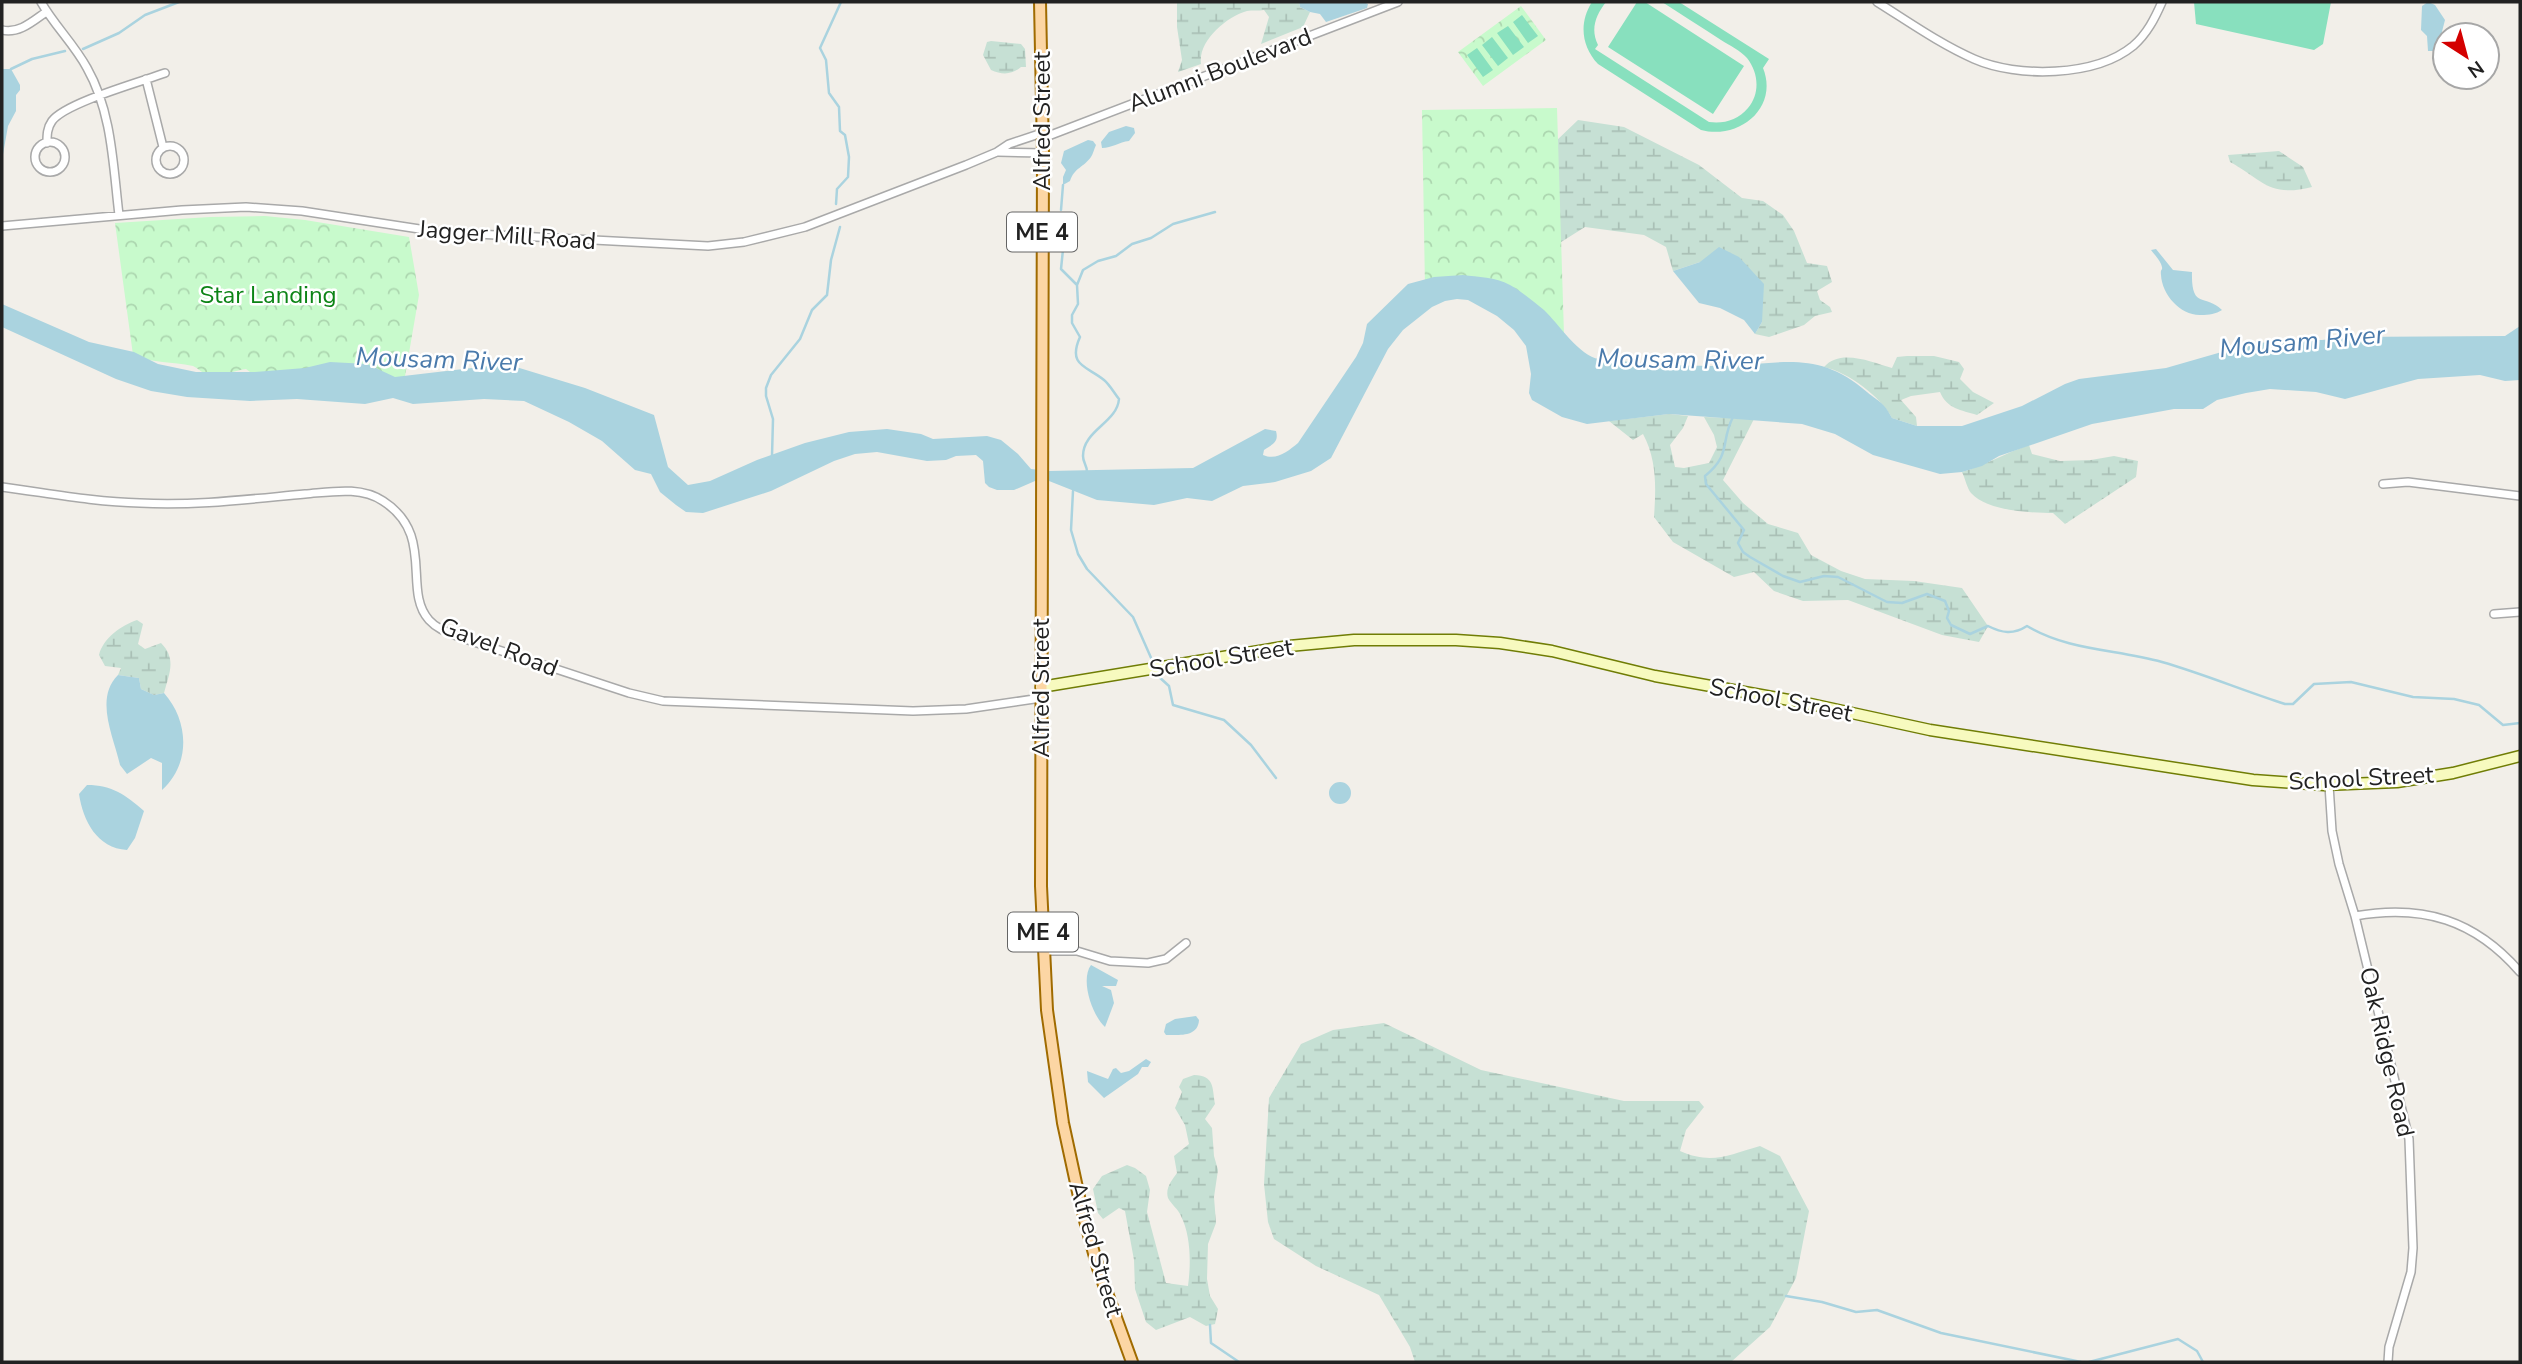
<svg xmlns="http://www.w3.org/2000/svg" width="2522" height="1364" font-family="'Nunito Sans',sans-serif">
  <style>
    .wetland { fill: url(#wetland-marsh) }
    .park { fill: url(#park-crowns) }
    .pitch { fill: #88e0be }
    .water { fill: #aad3df }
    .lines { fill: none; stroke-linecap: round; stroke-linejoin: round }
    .stream { stroke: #aad3df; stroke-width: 2.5 }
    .street-casing { stroke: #a9a9a9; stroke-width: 10 }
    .secondary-casing { stroke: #707d05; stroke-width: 13 }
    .primary-casing { stroke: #a06b00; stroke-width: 14 }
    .street { stroke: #fff; stroke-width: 7 }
    .secondary { stroke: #f7fabf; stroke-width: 10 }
    .primary { stroke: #fcd6a4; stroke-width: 10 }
    .labels { text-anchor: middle; stroke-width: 5; stroke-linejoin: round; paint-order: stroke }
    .shield { fill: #fff; stroke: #646464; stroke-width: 2 }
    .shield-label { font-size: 23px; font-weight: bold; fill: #222 }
    .street-label { font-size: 24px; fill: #222; stroke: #fff }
    .park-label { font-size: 24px; fill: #0c8416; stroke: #fff }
    .water-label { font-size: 26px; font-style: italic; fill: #4a7aab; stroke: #fff }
  </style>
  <defs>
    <pattern id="wetland-marsh" width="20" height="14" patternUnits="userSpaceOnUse" patternTransform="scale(1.75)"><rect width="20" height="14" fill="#c6e0d4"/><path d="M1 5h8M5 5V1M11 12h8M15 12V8" fill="none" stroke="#aac0b6"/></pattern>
    <pattern id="park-crowns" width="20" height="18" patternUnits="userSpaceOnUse" patternTransform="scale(1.75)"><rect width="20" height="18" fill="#c8facc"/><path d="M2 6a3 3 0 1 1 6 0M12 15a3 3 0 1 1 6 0" fill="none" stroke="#acd6af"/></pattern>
  </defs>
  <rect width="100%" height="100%" fill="#f2efe9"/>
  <path class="wetland" d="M 1177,2 L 1299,2 L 1300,7 L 1310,12 L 1303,27 L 1261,44 L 1269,17 L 1264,10 C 1259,11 1252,10 1247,11 C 1226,17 1198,41 1201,64 L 1178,72 L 1182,60 L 1177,27 Z
    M 991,41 L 1021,44 L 1025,49 L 1026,67 L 1021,67 C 1012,75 1002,75 991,70 L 983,55 L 987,42 Z
    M 1578,120 L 1624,127 L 1699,165 L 1742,198 L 1763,201 L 1783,215 L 1794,231 L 1807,263 L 1827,266 L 1832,282 L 1817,291 L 1820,300 L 1830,307 L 1832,312 L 1815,316 L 1804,325 L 1769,337 L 1755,334 L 1762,322 L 1700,262 L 1673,271 L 1666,247 L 1644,235 L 1585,227 L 1542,254 L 1554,143 Z
    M 2279,151 L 2303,167 L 2312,187 C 2269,198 2263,180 2230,162 L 2228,155 Z
    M 1907,356 L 1934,356 L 1959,362 L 1964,369 L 1960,379 L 1973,392 L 1994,403 L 1977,415 C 1961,410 1947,409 1940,392 L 1911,396 L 1901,400 L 1916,417 L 1917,426 L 1892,418 C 1881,397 1848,372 1824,367 C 1840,348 1872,362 1892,368 L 1897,357 Z
    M 1669,414 L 1688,416 L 1683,428 L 1670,445 L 1675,467 L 1684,468 L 1709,463 L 1717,447 L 1714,435 L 1704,417 L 1754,419 L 1723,480 L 1743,503 L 1768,524 L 1798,533 L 1811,555 L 1841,571 L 1865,579 L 1914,581 L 1962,588 L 1988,626 L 1979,642 L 1942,635 L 1848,600 L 1803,601 L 1774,591 L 1754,572 L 1734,577 L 1673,542 L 1654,517 C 1656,488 1657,460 1643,434 L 1633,440 L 1609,421 Z
    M 2029,445 L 2032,454 L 2060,461 L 2091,460 L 2114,456 L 2138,461 L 2136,477 L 2065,524 L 2053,513 C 2031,513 1987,511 1971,493 C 1967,488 1965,478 1962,472 C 1985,465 2006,453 2029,445 Z
    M 137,620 L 143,624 L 138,644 L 145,649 L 161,643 C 177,659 169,674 164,693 L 154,695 L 141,689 L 139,678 L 118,675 L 121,668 L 105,666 L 99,655 C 103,638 122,625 137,620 Z
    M 1384,1023 L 1481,1070 L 1624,1101 L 1699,1101 L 1704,1107 L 1686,1130 L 1680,1151 C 1712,1165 1728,1155 1760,1146 L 1780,1156 L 1809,1211 L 1796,1278 L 1770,1327 L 1731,1362 L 1415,1362 L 1410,1347 L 1379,1295 L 1316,1266 L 1274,1239 L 1268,1222 L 1264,1184 L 1269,1098 L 1301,1044 L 1333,1030 Z
    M 1194,1075 C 1215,1076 1212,1087 1215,1104 L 1205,1119 L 1212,1128 L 1214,1156 L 1218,1170 L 1214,1197 L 1216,1223 L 1208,1244 L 1207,1279 L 1210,1296 L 1218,1309 L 1215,1324 L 1206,1326 L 1190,1317 L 1156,1330 L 1146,1322 L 1135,1289 L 1134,1260 L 1125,1211 L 1119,1208 L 1103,1219 L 1098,1213 L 1093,1189 L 1102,1176 L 1127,1165 L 1135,1168 L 1146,1176 L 1150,1190 L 1147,1212 L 1166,1283 L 1188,1286 C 1191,1264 1191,1236 1181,1216 C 1178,1209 1171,1204 1168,1198 C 1165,1188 1172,1180 1177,1173 L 1174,1156 L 1189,1144 L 1185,1125 L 1175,1108 L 1182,1092 L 1179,1087 L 1183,1079 Z"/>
  <path class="park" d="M 1521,6 L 1546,40 L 1483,86 L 1458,52 Z
    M 1557,108 L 1565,367 L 1523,314 L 1425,288 L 1422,110 Z
    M 265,216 L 305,220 L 409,237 L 419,295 L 404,382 L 280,372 L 250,372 L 246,369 C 235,370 217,379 207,375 C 202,373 198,368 193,366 C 171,361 154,364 133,355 L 115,223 L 210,217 Z"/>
  <path class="pitch" d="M 1592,2 L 1606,2 C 1596,15 1590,29 1598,45 L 1595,49 L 1709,122 C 1724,124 1738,120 1748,108 C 1760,94 1759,73 1747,58 C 1741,51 1729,45 1721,40 C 1701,27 1681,14 1662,2 L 1679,2 L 1769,59 L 1763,68 C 1779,108 1739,140 1701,130 L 1598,64 C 1581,46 1579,22 1592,2 Z
    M 1637,2 L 1645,2 L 1744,66 L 1713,114 L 1608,47 Z
    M 2194,2 L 2331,2 L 2323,44 L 2314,50 L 2196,24 Z
    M 1522,15 L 1538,36 L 1528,43 L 1513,22 Z
    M 1508,26 L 1524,47 L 1513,55 L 1497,33 Z
    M 1492,37 L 1508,58 L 1498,66 L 1482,45 Z
    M 1477,48 L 1493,70 L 1483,77 L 1467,55 Z"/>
  <path class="water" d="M 1299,2 L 1364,2 L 1368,4 L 1367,8 L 1326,22 L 1320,14 L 1310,12 L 1300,7 Z
    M 2428,2 L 2435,5 L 2445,20 L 2437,51 L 2428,51 L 2427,36 L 2421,30 L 2422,6 Z
    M 2,69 L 11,69 L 20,85 L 20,90 L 16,95 L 16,111 L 8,126 L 2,160 Z
    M 1126,126 L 1134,128 L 1135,133 L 1129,141 C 1119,142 1112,148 1102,148 L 1101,142 L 1109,132 Z
    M 1088,140 L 1093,141 L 1096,145 C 1094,149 1093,154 1091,157 C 1084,167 1074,168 1070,181 L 1063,185 L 1063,177 L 1066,170 L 1061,163 L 1064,151 Z
    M 1719,247 L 1739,257 L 1764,284 L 1762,322 L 1755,334 L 1744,320 L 1720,308 L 1699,303 L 1673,271 L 1700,262 Z
    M 2156,249 L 2173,270 L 2192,272 C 2191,310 2205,293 2222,310 C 2216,314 2209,315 2201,315 C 2181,316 2162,295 2161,275 C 2160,267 2164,272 2161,264 C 2159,259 2154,254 2151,250 Z
    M 1463,275 C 1478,277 1495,277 1510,285 C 1521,291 1534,302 1544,310 C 1558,323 1580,357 1599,359 C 1638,363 1676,366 1715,366 C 1776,366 1816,347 1867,392 C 1880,403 1883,401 1892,418 L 1917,426 L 1962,426 L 2022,406 L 2065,384 L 2079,379 L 2166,368 L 2246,345 L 2274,341 L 2322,340 L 2346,337 L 2505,336 L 2520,326 L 2520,380 L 2505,381 L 2480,375 L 2418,379 L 2345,399 L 2316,392 L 2270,389 L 2246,393 L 2217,400 L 2203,409 L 2174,409 L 2092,424 L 1999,456 L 1982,466 L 1962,472 L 1940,474 L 1873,455 L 1835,434 L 1802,424 L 1669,414 L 1587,424 L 1562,417 L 1532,400 L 1529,393 L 1531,374 L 1526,346 L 1514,330 L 1497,316 L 1468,300 L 1457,299 L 1445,301 L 1432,307 L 1403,330 L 1388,349 L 1331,458 L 1311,471 L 1275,482 L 1243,486 L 1212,501 L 1187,498 L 1154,505 L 1097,500 L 1049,481 L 1035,481 L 1014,490 L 997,490 L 989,487 L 985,483 L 983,461 L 976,455 L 956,456 L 946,460 L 927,461 L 877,452 L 855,454 L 834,461 L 771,491 L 703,513 L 686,512 L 676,505 L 660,492 L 651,474 L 635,470 L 602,441 L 569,422 L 524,401 L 484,399 L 413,404 L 393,398 L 365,404 L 297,399 L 250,401 L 187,397 L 151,391 L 116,379 L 2,327 L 2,304 L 89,342 L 134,352 L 158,364 L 196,372 L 255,372 L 305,368 L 330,362 L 367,364 L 395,377 L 506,364 L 585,388 L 654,415 L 668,467 L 688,485 L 710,481 L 757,460 L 805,443 L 849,432 L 887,429 L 921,434 L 933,439 L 987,436 L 1001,440 L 1018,454 L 1031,469 L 1049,471 L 1193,468 L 1265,429 L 1276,431 C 1279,442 1273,444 1264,450 L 1263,455 C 1277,461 1288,451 1298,443 L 1356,357 L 1363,343 L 1367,324 L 1408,284 L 1434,277 Z
    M 118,675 L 139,678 L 141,689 L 154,695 L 164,693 C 189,721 191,764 162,790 L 162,763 L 151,758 L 127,774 L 120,765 C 114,737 94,699 118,675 Z
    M1329 793a11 11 0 1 1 22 0a11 11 0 1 1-22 0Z
    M 87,785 C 112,785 126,795 144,811 L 135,838 L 127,850 C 97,848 83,821 79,794 Z
    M 1091,965 L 1118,980 L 1116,986 L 1102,986 L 1111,990 L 1114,1003 L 1105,1027 C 1092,1015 1080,980 1091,965 Z
    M 1196,1016 L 1199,1020 C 1198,1037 1180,1035 1166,1035 L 1164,1032 L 1166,1024 L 1175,1019 Z
    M 1146,1059 L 1151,1062 L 1148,1067 L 1142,1067 L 1138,1074 L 1104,1098 L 1088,1082 L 1087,1071 L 1108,1079 L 1113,1069 L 1116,1068 L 1121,1073 L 1129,1071 Z"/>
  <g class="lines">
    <path class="stream" d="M 83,49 L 119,33 L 145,15 L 179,2
      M 11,69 L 32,59 L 65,51
      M 836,204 L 837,189 L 848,177 L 849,157 L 845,135 L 840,131 L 839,107 L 829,93 L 826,60 L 820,48 L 841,2
      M 1061,210 L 1063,185
      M 1065,230 L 1061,269 L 1077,285
      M 1733,417 C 1720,442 1732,454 1705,476 L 1706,484 L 1744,530 L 1738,543 L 1743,552 L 1750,557 L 1783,576 L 1800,582 L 1824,576 L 1838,577 L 1887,602 L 1902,603 L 1927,594 L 1945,601 L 1949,611 L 1947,618 L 1951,625 L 1970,634 L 1988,626 C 2002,633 2013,635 2027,626 C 2069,651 2116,649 2162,662 C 2204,674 2244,691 2285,704 L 2293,704 L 2314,684 L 2351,682 L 2413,697 L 2454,699 L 2479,705 L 2503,725 L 2520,723
      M 772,456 L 773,419 L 766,396 L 766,388 L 771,375 L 800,339 L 812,310 L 827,295 L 831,260 L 840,227
      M 1087,472 C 1087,465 1083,463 1083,456 C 1083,430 1117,423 1119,399 C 1114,393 1110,385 1104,380 C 1087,366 1067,366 1080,337 L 1072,323 L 1072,315 L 1078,304 L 1077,285 L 1083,270 L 1098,261 L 1116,256 L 1132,244 L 1151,238 L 1173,224 L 1215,212
      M 1073,491 L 1071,530 L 1078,554 L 1087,569 L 1133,617 L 1152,660
      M 1158,676 L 1169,686 L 1173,705 L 1224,720 L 1251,745 L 1276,778
      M 1786,1296 L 1822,1302 L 1856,1312 L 1877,1310 L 1941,1333 L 2081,1362
      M 1210,1325 L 1211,1343 L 1239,1362
      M 2089,1362 L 2178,1339 L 2197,1351 L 2203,1362"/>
    <g class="street-casing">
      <path id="street" d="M 41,2 C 54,25 74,44 87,68 C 112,112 113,165 119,215
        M 1877,2 C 1909,22 1940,44 1974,59 C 2017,78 2095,77 2133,46 C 2147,34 2155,18 2162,2
        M 2,30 C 19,34 33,21 46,12
        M 146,79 L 163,147
        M 1043,138 L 1398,2
        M35 157a15 15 0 1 1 30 0a15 15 0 1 1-30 0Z
        M 47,143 C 47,135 47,128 52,121 C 65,103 140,82 165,73
        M156 160a14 14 0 1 1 28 0a14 14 0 1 1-28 0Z
        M 998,152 L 1043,153
        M 2,226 L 182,210 L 246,207 L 302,211 L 439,232 L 708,246 L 744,242 L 805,227 L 966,165 L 997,152 L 1009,144 L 1042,133
        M 2383,484 L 2408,482 L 2520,496
        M 2,487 C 48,493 93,502 140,503 C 195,506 250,499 305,494 C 331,492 360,486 383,501 C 436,535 402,590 429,620 C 438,630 450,633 462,638 L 629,693 L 663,701 L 913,711 L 966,709 L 1041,698
        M 2494,614 L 2520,612
        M 2329,785 L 2332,831 L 2339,864 L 2355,916 L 2409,1139 L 2413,1248 L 2411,1272 L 2389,1347 L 2388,1362
        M 2355,916 C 2423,904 2475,920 2520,972
        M 1043,951 L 1077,951 L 1110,961 L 1148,963 L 1166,959 L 1186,943"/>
    </g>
    <g class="secondary-casing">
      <path id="secondary" d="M 1041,687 L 1289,646 L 1354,640 L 1456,640 L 1500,643 L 1552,651 L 1655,676 L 1806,703 L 1930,730 L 2253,780 L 2324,785 L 2397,782 L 2453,773 L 2520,756"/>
    </g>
    <g class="primary-casing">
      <path id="primary" d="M 1040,2 L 1043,153 L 1041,886 L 1047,1010 L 1063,1123 L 1081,1206 L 1098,1268 L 1132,1362"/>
    </g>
    <use href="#street" class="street"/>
    <use href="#secondary" class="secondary"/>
    <use href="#primary" class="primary"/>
  </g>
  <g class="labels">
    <g class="shield">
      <rect x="1007" y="212.5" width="70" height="39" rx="5"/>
      <rect x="1008" y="912.5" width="70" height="39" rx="5"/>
    </g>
    <g class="shield-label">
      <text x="1042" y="240">ME 4</text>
      <text x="1043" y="940">ME 4</text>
    </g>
    <g class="street-label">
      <text transform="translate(1220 70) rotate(-21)" y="8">Alumni Boulevard</text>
      <text transform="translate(1042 121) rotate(-90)" y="8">Alfred Street</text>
      <text transform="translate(507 235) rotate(4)" y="8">Jagger Mill Road</text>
      <text transform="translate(499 647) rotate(21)" y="8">Gavel Road</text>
      <text transform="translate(1221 658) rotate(-9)" y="8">School Street</text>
      <text transform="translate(1041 688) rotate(-90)" y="8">Alfred Street</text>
      <text transform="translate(1781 700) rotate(11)" y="8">School Street</text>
      <text transform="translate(2361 778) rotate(-3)" y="8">School Street</text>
      <text transform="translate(2387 1052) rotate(77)" y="8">Oak Ridge Road</text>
      <text transform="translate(1096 1249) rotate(74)" y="8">Alfred Street</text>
    </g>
    <g class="park-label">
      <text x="268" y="303">Star Landing</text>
    </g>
    <g class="water-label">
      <text transform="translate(2302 341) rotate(-5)" y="9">Mousam River</text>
      <text transform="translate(439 359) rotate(2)" y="9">Mousam River</text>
      <text transform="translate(1680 359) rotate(1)" y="9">Mousam River</text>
    </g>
  </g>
  <rect width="2522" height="1364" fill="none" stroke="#222222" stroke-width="7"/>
  <g transform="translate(2466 56) rotate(144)"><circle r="33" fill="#ffffff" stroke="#a7a7a7" stroke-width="2"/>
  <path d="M0-5L12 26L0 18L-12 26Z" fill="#d40000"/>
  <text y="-10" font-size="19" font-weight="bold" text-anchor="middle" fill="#222222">N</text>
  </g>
</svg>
